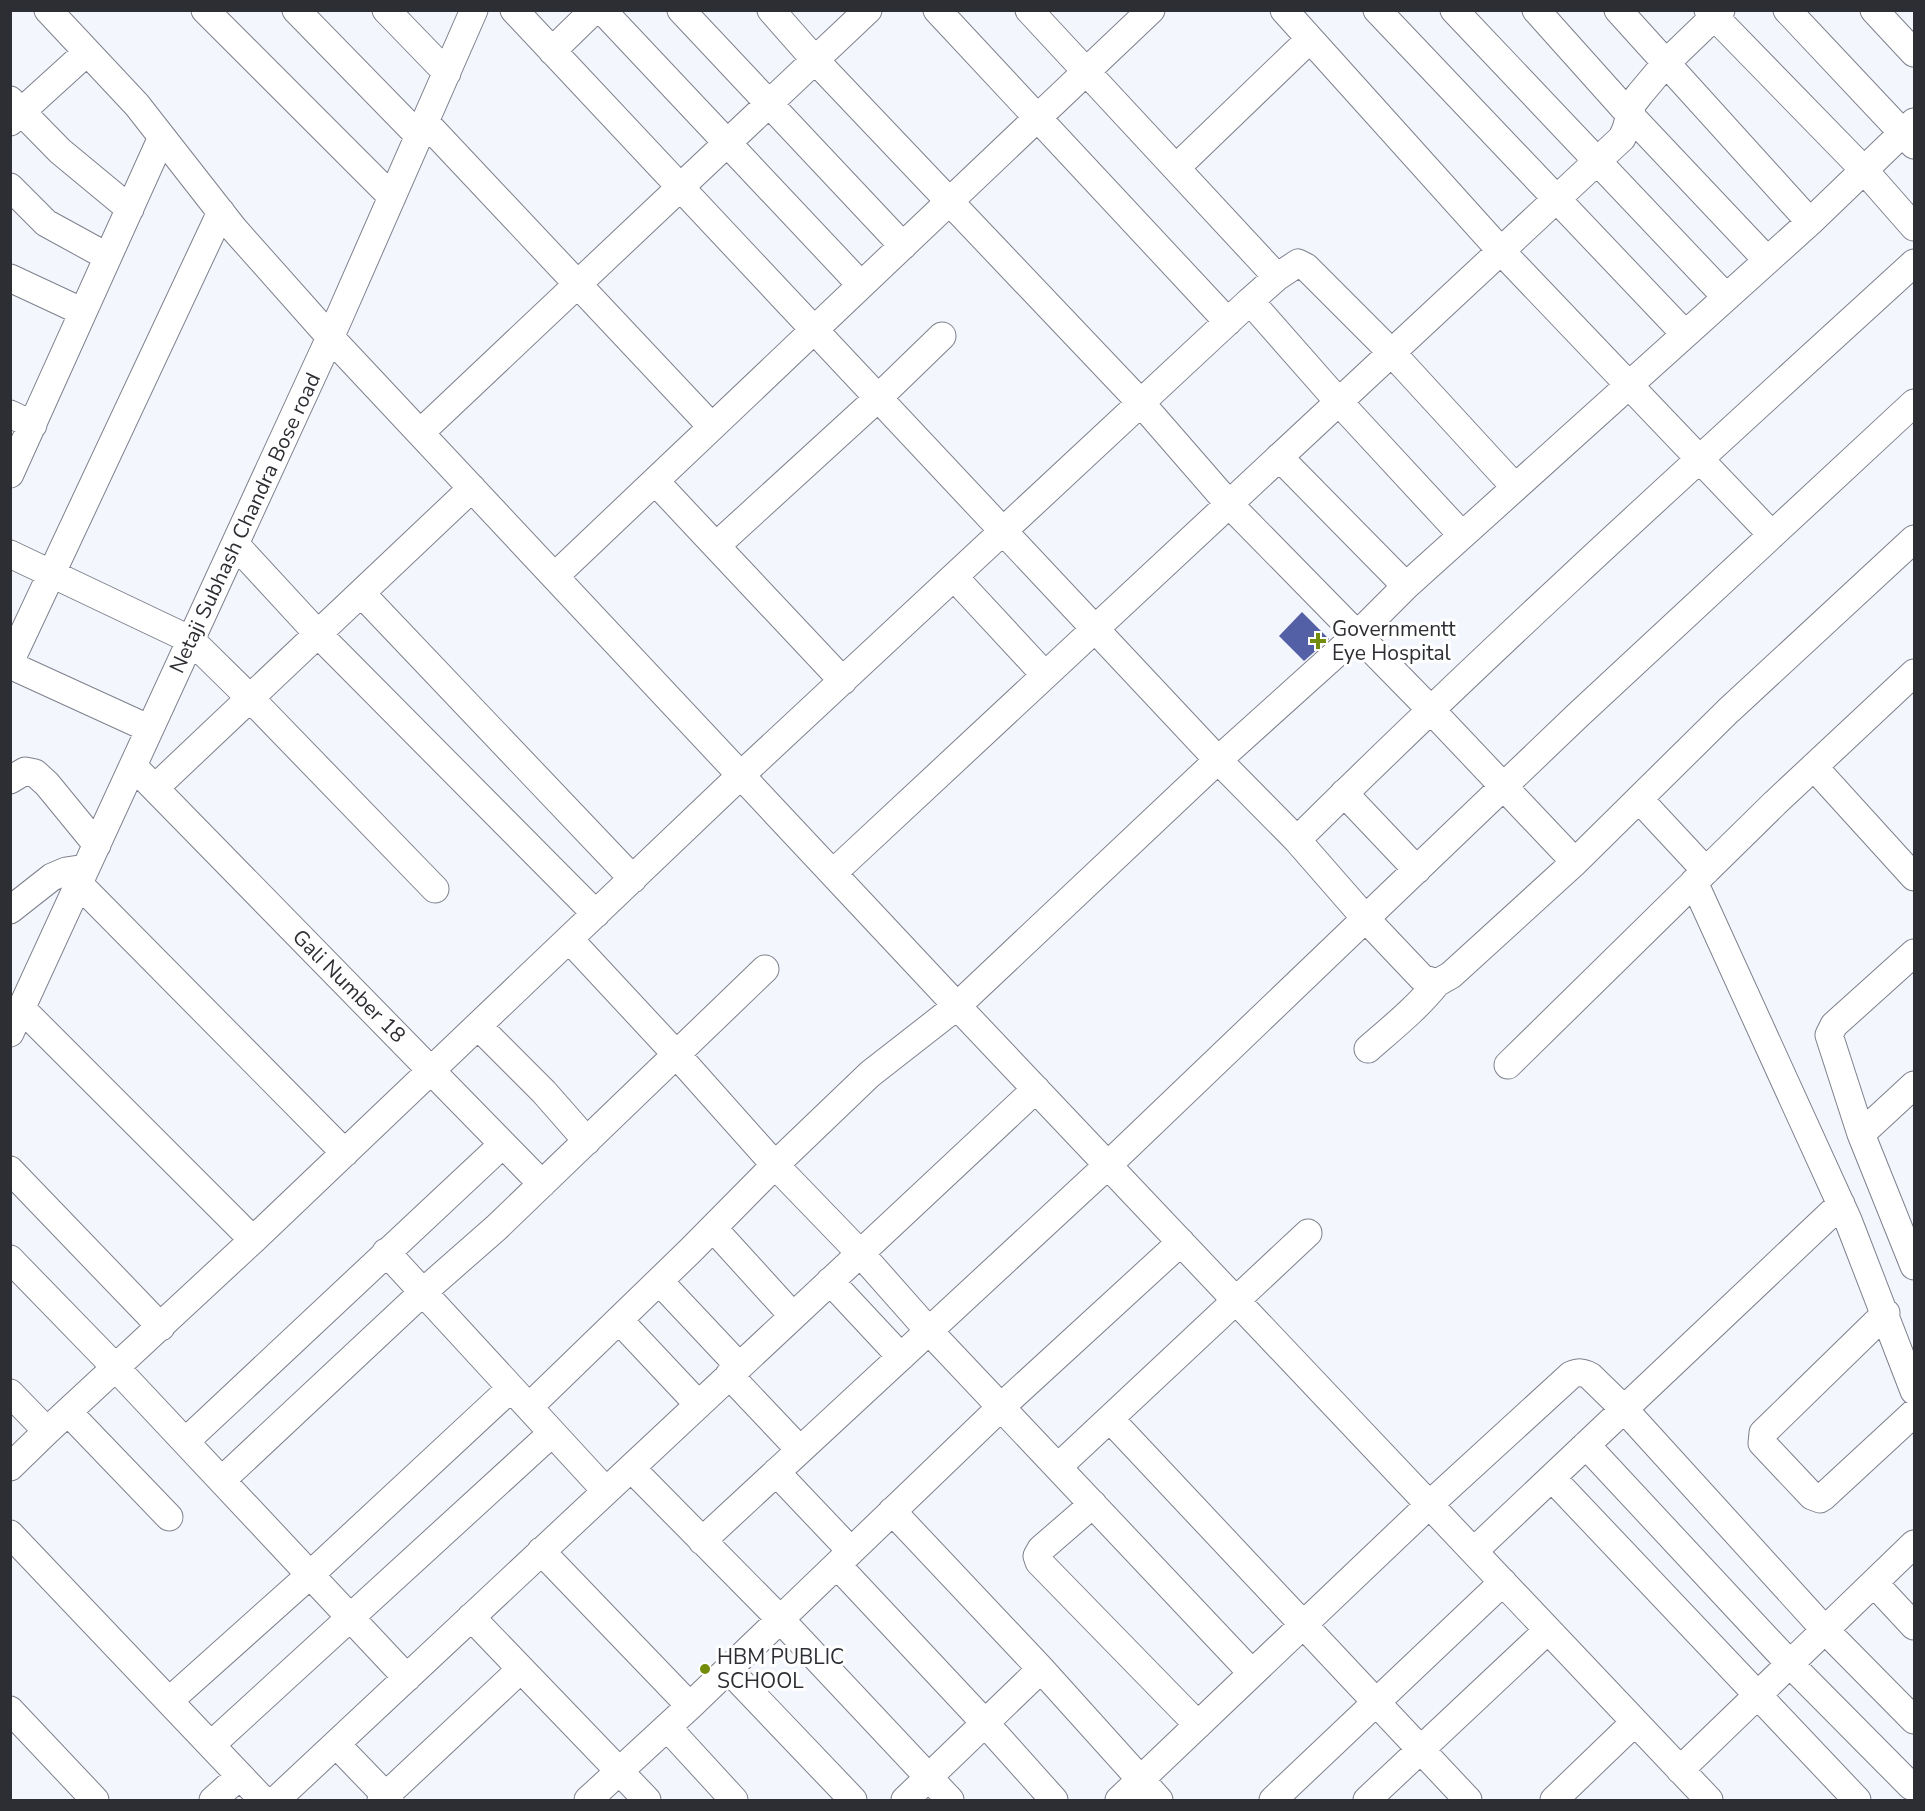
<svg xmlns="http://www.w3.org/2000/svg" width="1925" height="1811" font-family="'Nunito Sans',sans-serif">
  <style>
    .building { fill: #5360a6 }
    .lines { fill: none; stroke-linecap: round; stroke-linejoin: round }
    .minor-casing { stroke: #7e818d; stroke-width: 29 }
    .minor { stroke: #fff; stroke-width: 27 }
    .poi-dot { fill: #718d0b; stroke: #fff; stroke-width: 2 }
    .labels { text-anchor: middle; stroke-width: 6; stroke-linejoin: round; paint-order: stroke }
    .street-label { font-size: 21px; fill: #2d2e33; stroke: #fff }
    .poi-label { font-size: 21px; fill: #2d2e33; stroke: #fff; text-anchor: start }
  </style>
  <rect width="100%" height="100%" fill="#f4f6fe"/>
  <path class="building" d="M 1302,612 L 1329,639 L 1304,661 L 1279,636 Z"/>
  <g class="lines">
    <g class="minor-casing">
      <path id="minor" d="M 48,10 L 137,105 L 234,229 L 330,337 L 957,1006 L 1709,1800
        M 205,10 L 392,197
        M 296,10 L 419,136
        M 386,10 L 447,73
        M 514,10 L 1218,760 L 1297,840 L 1366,919 L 1422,978 L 1437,983 L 1451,975 L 1575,862 L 1728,711 L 1914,539
        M 602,10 L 861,285
        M 681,10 L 903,246
        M 771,10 L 815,60 L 1141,403 L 1228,503 L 1430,709 L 1575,862
        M 937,10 L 1228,322
        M 1029,10 L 1277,277
        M 1284,10 L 1501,251 L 1772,535
        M 1377,10 L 1685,334
        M 1454,10 L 1726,297
        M 1536,10 L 1630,115 L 1767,260
        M 1618,10 L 1810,222
        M 1708,10 L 1864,170 L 1914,227
        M 1787,10 L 1914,145
        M 1874,10 L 1914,53
        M 552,51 L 594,10
        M 10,100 L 60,151 L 130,209
        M 10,122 L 87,52
        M 425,122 L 712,427
        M 1176,168 L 1310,39
        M 10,187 L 46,223 L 108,257
        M 10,278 L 83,312
        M 1250,301 L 1338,401 L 1462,535
        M 10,414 L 33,425
        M 420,433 L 868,10
        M 1279,457 L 1406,586
        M 10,474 L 162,137
        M 655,481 L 716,546
        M 235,544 L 318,634 L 596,914
        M 10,554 L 191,640 L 250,698 L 435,889
        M 555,576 L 1151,10
        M 954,577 L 1045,675
        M 361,593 L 633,879
        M 10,662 L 221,212
        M 10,665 L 150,729
        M 843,681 L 716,546 L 878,398 L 942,336
        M 133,766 L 542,1184
        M 1814,767 L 1914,877
        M 10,780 L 25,771 L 35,773 L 47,784 L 97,845
        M 155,788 L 472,488
        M 1344,793 L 1417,870
        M 1639,799 L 1706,871
        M 1297,840 C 1497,642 1706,453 1914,263
        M 833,873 L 1622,138 L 1626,129 L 1633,103 L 1640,94 L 1666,63 L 1721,10
        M 1694,882 L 1848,1220 L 1914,1391
        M 79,884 L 345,1153
        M 10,910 L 52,877 L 66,871 L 86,868
        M 569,939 L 676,1054 L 775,1165 L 860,1253 L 929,1331 L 1252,1673
        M 1914,953 L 1834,1025 L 1829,1035 L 1861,1134 L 1914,1266
        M 22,1009 L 253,1240
        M 478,1026 L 544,1092 L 587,1141
        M 10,1033 L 338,320 L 474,10
        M 1368,1049 C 1392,1028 1417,1008 1437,983
        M 1508,1065 L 1775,803 L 1914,673
        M 1861,1134 L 1914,1085
        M 10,1170 L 161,1327
        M 713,1228 L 793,1316
        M 386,1252 L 606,1491
        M 10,1259 L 116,1368 L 407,1678
        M 659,1281 L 739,1366
        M 830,1281 L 901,1357
        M 1886,1313 L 1763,1433 L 1762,1443 L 1812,1496 L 1820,1499 L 1823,1497 L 1914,1413
        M 619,1320 L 698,1404
        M 729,1375 L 800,1450
        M 10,1393 L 47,1431
        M 529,1407 L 690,1251 L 775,1165 L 870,1074 L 957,1006 L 1218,760 L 1358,634 L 1406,586 L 1810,222 L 1914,122
        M 68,1412 L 169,1517
        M 1110,1419 L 1468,1800
        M 186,1441 L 503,1144
        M 1586,1445 L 1790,1664 L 1911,1786
        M 10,1467 L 47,1431 L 253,1240 L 741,775 L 1250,301 L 1277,277 L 1298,263 L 1306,267 L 1391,352 L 1515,487
        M 1058,1467 L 1308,1233
        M 631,1468 L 780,1619 L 950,1800
        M 776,1472 L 851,1551
        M 1552,1478 L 1857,1800
        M 222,1480 L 423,1292 L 496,1228 L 765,969
        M 1093,1504 L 1041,1549 L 1037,1556 L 1039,1562 L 1198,1725
        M 892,1511 L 1041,1669 L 1159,1800
        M 10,1534 L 263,1800
        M 702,1541 L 1108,1165 L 1577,716 L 1914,403
        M 541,1551 L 690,1706
        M 1474,1551 L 1841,1204
        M 837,1565 L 985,1723 L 1054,1800
        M 1874,1583 L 1914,1626
        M 471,1617 L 647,1800
        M 728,1669 L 853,1800
        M 169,1701 L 311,1574 L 511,1388
        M 10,1710 L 95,1800
        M 667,1727 L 734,1800
        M 336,1744 L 390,1800
        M 211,1745 L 552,1433
        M 1680,1770 L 1914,1544
        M 213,1800 L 240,1776
        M 276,1800 L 1036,1089
        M 381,1800 L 521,1669
        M 588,1800 L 690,1706 L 1001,1407 L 1181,1242
        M 905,1800 L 1041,1669
        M 1119,1800 L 1430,1504 L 1571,1375 C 1579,1372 1583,1372 1590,1376 L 1624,1409 L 1825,1630 L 1914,1720
        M 1273,1800 L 1503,1582
        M 1367,1800 L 1548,1630
        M 1554,1800 L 1635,1722"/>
    </g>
    <use href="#minor" class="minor"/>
  </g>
  <g class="poi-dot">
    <path d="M1315 632h6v6h6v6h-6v6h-6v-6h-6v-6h6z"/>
    <circle cx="705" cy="1669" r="6"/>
  </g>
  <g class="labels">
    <g class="street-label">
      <text transform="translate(245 523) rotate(-65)" y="7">Netaji Subhash Chandra Bose road</text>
      <text transform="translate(349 986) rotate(45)" y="7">Gali Number 18</text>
    </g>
    <g class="poi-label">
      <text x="1332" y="636">Governmentt<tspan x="1332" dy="24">Eye Hospital</tspan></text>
      <text x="717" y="1664">HBM PUBLIC<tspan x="717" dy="24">SCHOOL</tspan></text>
    </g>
  </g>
  <rect width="1925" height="1811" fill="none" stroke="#2d2e33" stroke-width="24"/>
</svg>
